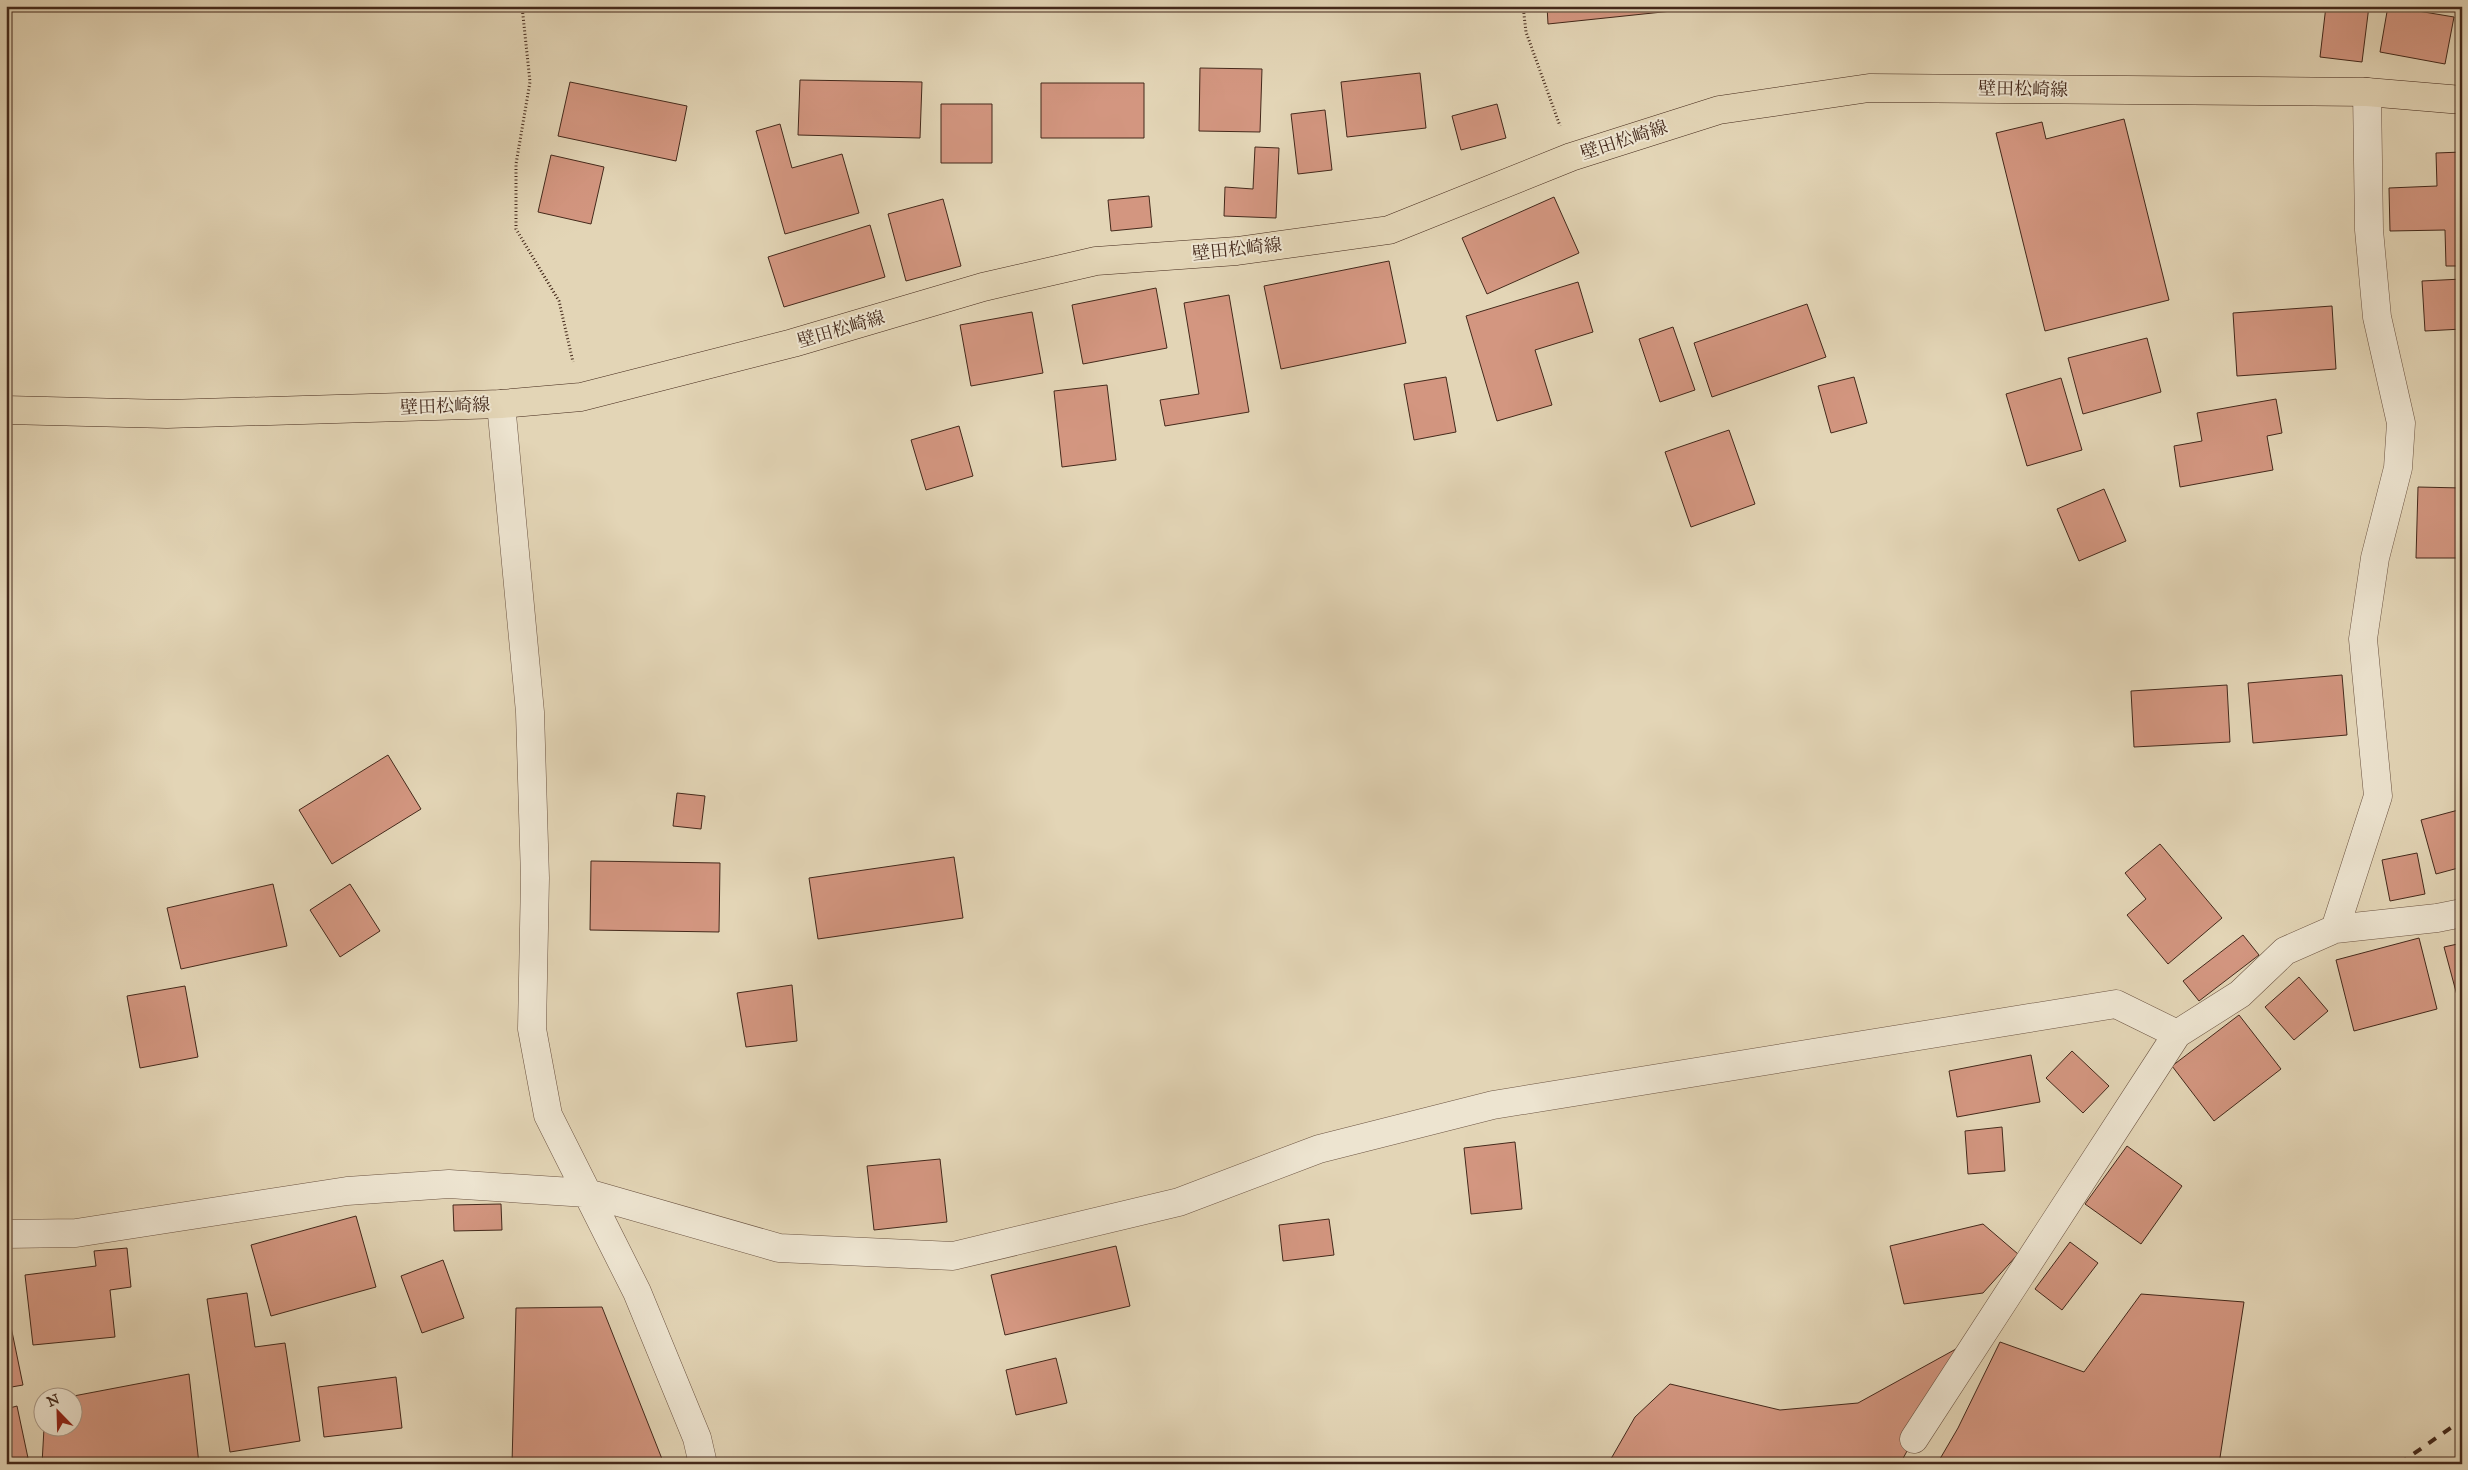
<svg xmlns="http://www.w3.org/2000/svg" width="2468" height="1470" font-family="'IM FELL Great Primer','Noto Serif JP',serif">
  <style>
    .building { fill: #d39680; stroke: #44291b }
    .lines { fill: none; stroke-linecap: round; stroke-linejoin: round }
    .minor-casing { stroke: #6c5442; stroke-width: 29 }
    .major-casing { stroke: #44291b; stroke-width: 29 }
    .path { stroke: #44291b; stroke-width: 3; stroke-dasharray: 1 2.5; stroke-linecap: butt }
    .minor { stroke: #ede4d0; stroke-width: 28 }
    .major { stroke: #e3d5b6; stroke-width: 28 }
    .rail { stroke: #44291b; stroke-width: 4; stroke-dasharray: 9 9; stroke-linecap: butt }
    .labels { text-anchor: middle; stroke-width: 4; stroke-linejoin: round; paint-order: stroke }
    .street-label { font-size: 18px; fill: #44291b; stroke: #ede4d0 }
  </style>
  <rect width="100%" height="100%" fill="#e3d5b6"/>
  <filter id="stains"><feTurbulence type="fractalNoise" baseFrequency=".004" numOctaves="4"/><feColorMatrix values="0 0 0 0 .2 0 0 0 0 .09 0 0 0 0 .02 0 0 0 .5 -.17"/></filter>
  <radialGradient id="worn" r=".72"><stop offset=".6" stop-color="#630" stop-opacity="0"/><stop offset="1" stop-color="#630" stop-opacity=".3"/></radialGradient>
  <path class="building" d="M 1547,6 L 1671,6 L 1672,11 L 1548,24 Z
    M 2326,6 L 2369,6 L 2362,62 L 2320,57 Z
    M 2388,6 L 2454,17 L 2445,64 L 2380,52 Z
    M 1200,68 L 1262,69 L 1260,132 L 1199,131 Z
    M 1420,73 L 1426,128 L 1347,137 L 1341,82 Z
    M 800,80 L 922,82 L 920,138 L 798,135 Z
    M 570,82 L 687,106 L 676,161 L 558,136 Z
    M 1041,83 L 1144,83 L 1144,138 L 1041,138 Z
    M 941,104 L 992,104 L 992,163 L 941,163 Z
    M 1497,104 L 1506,138 L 1461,150 L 1452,116 Z
    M 1325,110 L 1332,170 L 1298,174 L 1291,114 Z
    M 2124,119 L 2169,300 L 2045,331 L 1996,133 L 2042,122 L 2046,139 Z
    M 780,124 L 792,168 L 842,154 L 859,213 L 785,234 L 756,131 Z
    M 1255,147 L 1279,148 L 1276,218 L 1224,216 L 1225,187 L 1253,189 Z
    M 2462,152 L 2462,266 L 2446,266 L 2445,230 L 2390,231 L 2389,188 L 2437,186 L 2436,153 Z
    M 551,155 L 604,167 L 591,224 L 538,212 Z
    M 1149,196 L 1152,227 L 1111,231 L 1108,200 Z
    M 1554,197 L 1579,253 L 1487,294 L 1462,238 Z
    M 943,199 L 961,266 L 906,281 L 888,214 Z
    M 870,225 L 885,277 L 784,307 L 768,257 Z
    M 1389,261 L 1406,343 L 1281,369 L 1264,286 Z
    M 2462,279 L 2462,329 L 2425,331 L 2422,281 Z
    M 1578,282 L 1593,332 L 1535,350 L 1552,405 L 1497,421 L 1466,316 Z
    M 1156,288 L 1167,348 L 1083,364 L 1072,305 Z
    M 1229,295 L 1249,412 L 1165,426 L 1160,400 L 1199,394 L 1184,303 Z
    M 1807,304 L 1826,357 L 1712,397 L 1694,343 Z
    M 2332,306 L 2336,369 L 2237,376 L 2233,313 Z
    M 1032,312 L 1043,373 L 971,386 L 960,325 Z
    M 1673,327 L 1695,390 L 1660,402 L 1639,339 Z
    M 2147,338 L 2161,392 L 2083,414 L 2068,358 Z
    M 1446,377 L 1456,432 L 1414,440 L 1404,384 Z
    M 1854,377 L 1867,423 L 1831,433 L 1818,386 Z
    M 2061,378 L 2082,450 L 2027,466 L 2006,394 Z
    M 1107,385 L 1116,460 L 1062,467 L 1054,391 Z
    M 2276,399 L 2282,433 L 2267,436 L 2273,470 L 2180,487 L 2174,446 L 2202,441 L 2197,413 Z
    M 959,426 L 973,476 L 926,490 L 911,440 Z
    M 1729,430 L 1755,504 L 1691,527 L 1665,452 Z
    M 2418,487 L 2462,488 L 2462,558 L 2416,558 Z
    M 2104,489 L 2126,541 L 2079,561 L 2057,509 Z
    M 2342,675 L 2347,735 L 2253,743 L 2248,683 Z
    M 2227,685 L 2230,742 L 2134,747 L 2131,691 Z
    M 388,755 L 421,809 L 332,864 L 299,810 Z
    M 677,793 L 705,796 L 701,829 L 673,826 Z
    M 2462,809 L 2462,867 L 2436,874 L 2421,820 Z
    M 2160,844 L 2222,918 L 2168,964 L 2127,915 L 2146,899 L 2125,873 Z
    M 2417,853 L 2425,894 L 2390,901 L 2382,860 Z
    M 954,857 L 963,918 L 818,939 L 809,878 Z
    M 591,861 L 720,863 L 719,932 L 590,930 Z
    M 273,884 L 287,946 L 181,969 L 167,908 Z
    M 350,884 L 380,931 L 340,957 L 310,910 Z
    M 2243,935 L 2259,955 L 2199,1001 L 2183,981 Z
    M 2419,938 L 2437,1009 L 2354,1031 L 2336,960 Z
    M 2462,943 L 2462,1014 L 2444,947 Z
    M 2299,977 L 2328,1011 L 2294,1040 L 2265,1007 Z
    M 792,985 L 797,1041 L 746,1047 L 737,993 Z
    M 185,986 L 198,1057 L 140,1068 L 127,996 Z
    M 2239,1015 L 2281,1069 L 2214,1121 L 2172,1066 Z
    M 2072,1051 L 2109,1086 L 2083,1113 L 2046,1078 Z
    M 2031,1055 L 2040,1102 L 1957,1117 L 1949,1071 Z
    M 2002,1127 L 2005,1171 L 1968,1174 L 1965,1131 Z
    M 1515,1142 L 1522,1209 L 1471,1214 L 1464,1148 Z
    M 2127,1146 L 2182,1186 L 2141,1244 L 2085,1204 Z
    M 940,1159 L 947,1222 L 874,1230 L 867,1166 Z
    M 501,1204 L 502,1230 L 454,1231 L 453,1205 Z
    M 356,1216 L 376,1287 L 271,1316 L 251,1245 Z
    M 1329,1219 L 1334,1255 L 1283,1261 L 1279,1225 Z
    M 1983,1224 L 2018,1254 L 1983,1293 L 1904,1304 L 1890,1246 Z
    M 2070,1242 L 2098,1263 L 2062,1310 L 2035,1289 Z
    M 1116,1246 L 1130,1306 L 1005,1335 L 991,1275 Z
    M 127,1248 L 131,1287 L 110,1290 L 115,1337 L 33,1345 L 25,1275 L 96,1266 L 94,1251 Z
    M 443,1260 L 464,1318 L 422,1333 L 401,1276 Z
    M 247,1293 L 255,1347 L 285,1343 L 300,1441 L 230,1452 L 207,1299 Z
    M 2141,1294 L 2244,1302 L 2219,1464 L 1937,1464 L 1958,1428 L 2000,1342 L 2084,1372 Z
    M 602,1307 L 664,1464 L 512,1464 L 516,1308 Z
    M 10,1322 L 23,1385 L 6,1388 L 6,1323 Z
    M 1965,1344 L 1900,1464 L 1608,1464 L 1635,1417 L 1670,1384 L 1780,1410 L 1858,1403 Z
    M 1056,1358 L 1067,1403 L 1016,1415 L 1006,1370 Z
    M 189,1374 L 199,1464 L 42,1464 L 44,1428 L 72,1428 L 72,1398 L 63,1398 Z
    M 396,1377 L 402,1428 L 324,1437 L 318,1387 Z
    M 17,1406 L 28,1458 L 6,1463 L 6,1409 Z
    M 733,1462 L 962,1463 L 962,1464 L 733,1464 Z"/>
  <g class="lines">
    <g class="minor-casing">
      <path id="minor" d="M 501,404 L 530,712 L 535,878 L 532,1029 L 548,1115 L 637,1292 L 697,1438 L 703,1464
        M 2335,929 L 2437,918 L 2462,913
        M 6,1234 L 76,1233 L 347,1191 L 449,1184 L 587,1193 L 779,1248 L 953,1256 L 1179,1202 L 1319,1149 L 1493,1105 L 2116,1004 L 2177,1034 L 2240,994 L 2285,951 L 2335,929 L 2378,796 L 2363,639 L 2375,558 L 2398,468 L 2401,423 L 2377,317 L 2369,230 L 2367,92
        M 1914,1439 L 2177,1034"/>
    </g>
    <g class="major-casing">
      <path id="major" d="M 6,410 L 167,414 L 501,404 L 581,397 L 793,343 L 983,287 L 1096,261 L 1237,251 L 1389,230 L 1571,157 L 1719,110 L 1869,88 L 2367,92 L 2462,100"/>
    </g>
    <path class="path" d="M 522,6 L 530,82 L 516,164 L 516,229 L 559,301 L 573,362
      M 1523,6 L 1526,32 L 1560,126"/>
    <use href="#minor" class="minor"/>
    <use href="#major" class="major"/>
    <path class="rail" d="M 2399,1464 L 2462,1420"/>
  </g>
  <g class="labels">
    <g class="street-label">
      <text transform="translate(2023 89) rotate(1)" y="6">壁田松崎線</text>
      <text transform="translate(1624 140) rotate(-18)" y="6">壁田松崎線</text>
      <text transform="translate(1237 249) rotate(-6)" y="6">壁田松崎線</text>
      <text transform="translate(841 329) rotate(-16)" y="6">壁田松崎線</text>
      <text transform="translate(445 406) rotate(-2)" y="6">壁田松崎線</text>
    </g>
  </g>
  <rect width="2468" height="1470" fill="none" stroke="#e3d5b6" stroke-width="25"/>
  <rect x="8" y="8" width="2453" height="1455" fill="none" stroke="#44291b" stroke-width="2.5"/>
  <rect x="12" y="12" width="2443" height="1445" fill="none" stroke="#44291b"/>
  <g transform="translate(58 1412) rotate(337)"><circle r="24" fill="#ede4d0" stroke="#a99988"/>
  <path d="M0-4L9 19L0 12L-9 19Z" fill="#8f2418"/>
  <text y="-8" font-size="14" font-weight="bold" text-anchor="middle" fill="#44291b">N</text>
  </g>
  <rect width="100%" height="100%" filter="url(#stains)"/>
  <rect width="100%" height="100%" fill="url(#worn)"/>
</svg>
